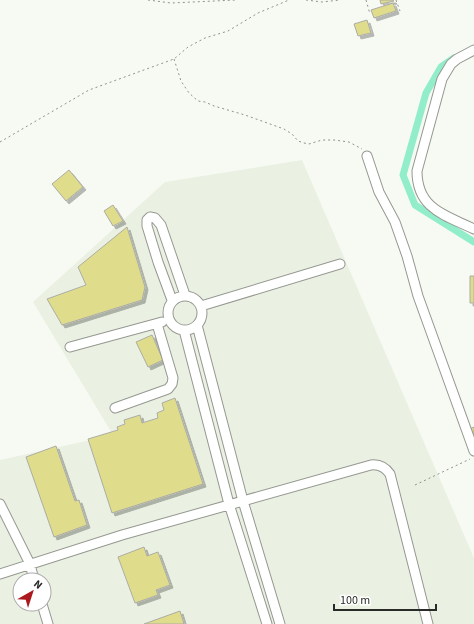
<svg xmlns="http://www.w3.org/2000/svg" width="474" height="624" font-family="'Source Sans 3',sans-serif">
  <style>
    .built { fill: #eaf1e3; fill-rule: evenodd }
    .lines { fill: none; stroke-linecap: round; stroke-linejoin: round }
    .canal { stroke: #92edca; stroke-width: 7 }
    .building { fill: #dfdd8c; stroke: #acaca5; filter: url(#shadow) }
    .minor-casing { stroke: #959891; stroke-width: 11 }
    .path { stroke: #8f928d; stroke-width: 1; stroke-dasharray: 2 3; stroke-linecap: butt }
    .minor { stroke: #fff; stroke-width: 9 }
  </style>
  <defs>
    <filter id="shadow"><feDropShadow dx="3" dy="3" stdDeviation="0" flood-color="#0004"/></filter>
  </defs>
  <rect width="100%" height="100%" fill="#f7faf3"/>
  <path class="built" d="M 302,160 L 474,558 L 474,624 L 0,624 L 0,460 L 113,435 L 33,302 L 165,182 ZM 20,580 L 44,580 L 44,604 L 20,604 Z"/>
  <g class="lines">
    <path class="canal" d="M 454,58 L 441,67 L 426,93 L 403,175 L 415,205 L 474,242"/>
  </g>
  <path class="building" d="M 380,0 L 393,0 L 394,1 L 381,4 Z
    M 393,3 L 396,11 L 374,18 L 371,10 Z
    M 367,20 L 371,33 L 358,36 L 354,24 Z
    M 69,170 L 83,187 L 66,201 L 52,184 Z
    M 113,205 L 123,221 L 113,226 L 104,211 Z
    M 127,227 L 145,287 L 142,300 L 62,325 L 47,299 L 86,285 L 78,267 Z
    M 470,276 L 474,276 L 474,303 L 470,303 Z
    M 152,335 L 163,360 L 148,367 L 136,342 Z
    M 175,398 L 203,484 L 112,513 L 88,439 L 118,430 L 117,427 L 125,424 L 124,420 L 140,415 L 142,423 L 158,418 L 157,413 L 164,410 L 162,403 Z
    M 474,427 L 474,445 L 467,430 Z
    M 56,446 L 75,501 L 79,500 L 87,525 L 54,537 L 26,457 Z
    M 144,547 L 147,556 L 158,552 L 170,585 L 156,590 L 158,595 L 135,603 L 118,557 Z
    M 180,611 L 184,624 L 144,624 Z"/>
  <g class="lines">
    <g class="minor-casing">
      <path id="minor" d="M 474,50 L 457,59 L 451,64 L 442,79 L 417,171 C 417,209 445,215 474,229
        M 367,156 L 379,192 L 395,222 L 407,256 L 418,296 L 474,451
        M168 313a17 17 0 1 1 34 0a17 17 0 1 1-34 0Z
        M 172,300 L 158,262 L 147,226 L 147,220 L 150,217 L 155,218 L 161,225 L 185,295
        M 201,306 L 340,264
        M 197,325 L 243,501 L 280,624
        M 184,330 L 229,504 L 267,624
        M 70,347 L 162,322
        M 115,408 L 168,389 L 172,384 L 173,378 L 157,324
        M 0,504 L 30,564 L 34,580
        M 0,574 L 122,535 L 371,465 C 379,464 385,467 390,474 L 428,624
        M 42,604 L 48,624"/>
    </g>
    <path class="path" d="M 148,0 L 171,3 L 236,0
      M 306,0 L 322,2 L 340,0
      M 366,0 L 370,14
      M 396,0 L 400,11
      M 174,59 L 181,81 L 189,93 L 198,101 L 205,102 L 214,106 L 245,115 L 284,129 L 292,134 L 298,141 L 304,143 L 309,144 L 322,140 L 334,140 L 349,142 L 362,149
      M 0,142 L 89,90 L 174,59 L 188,47 L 205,38 L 228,31 L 258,13 L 289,0
      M 415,485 L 470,459"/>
    <use href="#minor" class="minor"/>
  </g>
  <g transform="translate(32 592) rotate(39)"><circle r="19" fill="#ffffff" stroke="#a9aaa9"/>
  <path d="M0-3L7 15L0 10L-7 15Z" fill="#ac191d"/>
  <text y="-6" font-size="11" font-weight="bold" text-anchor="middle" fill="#292b28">N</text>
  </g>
  <path d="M334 604v6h102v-6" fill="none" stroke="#292b28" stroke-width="2"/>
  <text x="340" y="604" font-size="12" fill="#292b28" stroke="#ffffff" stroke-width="3" paint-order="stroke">100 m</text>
</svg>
